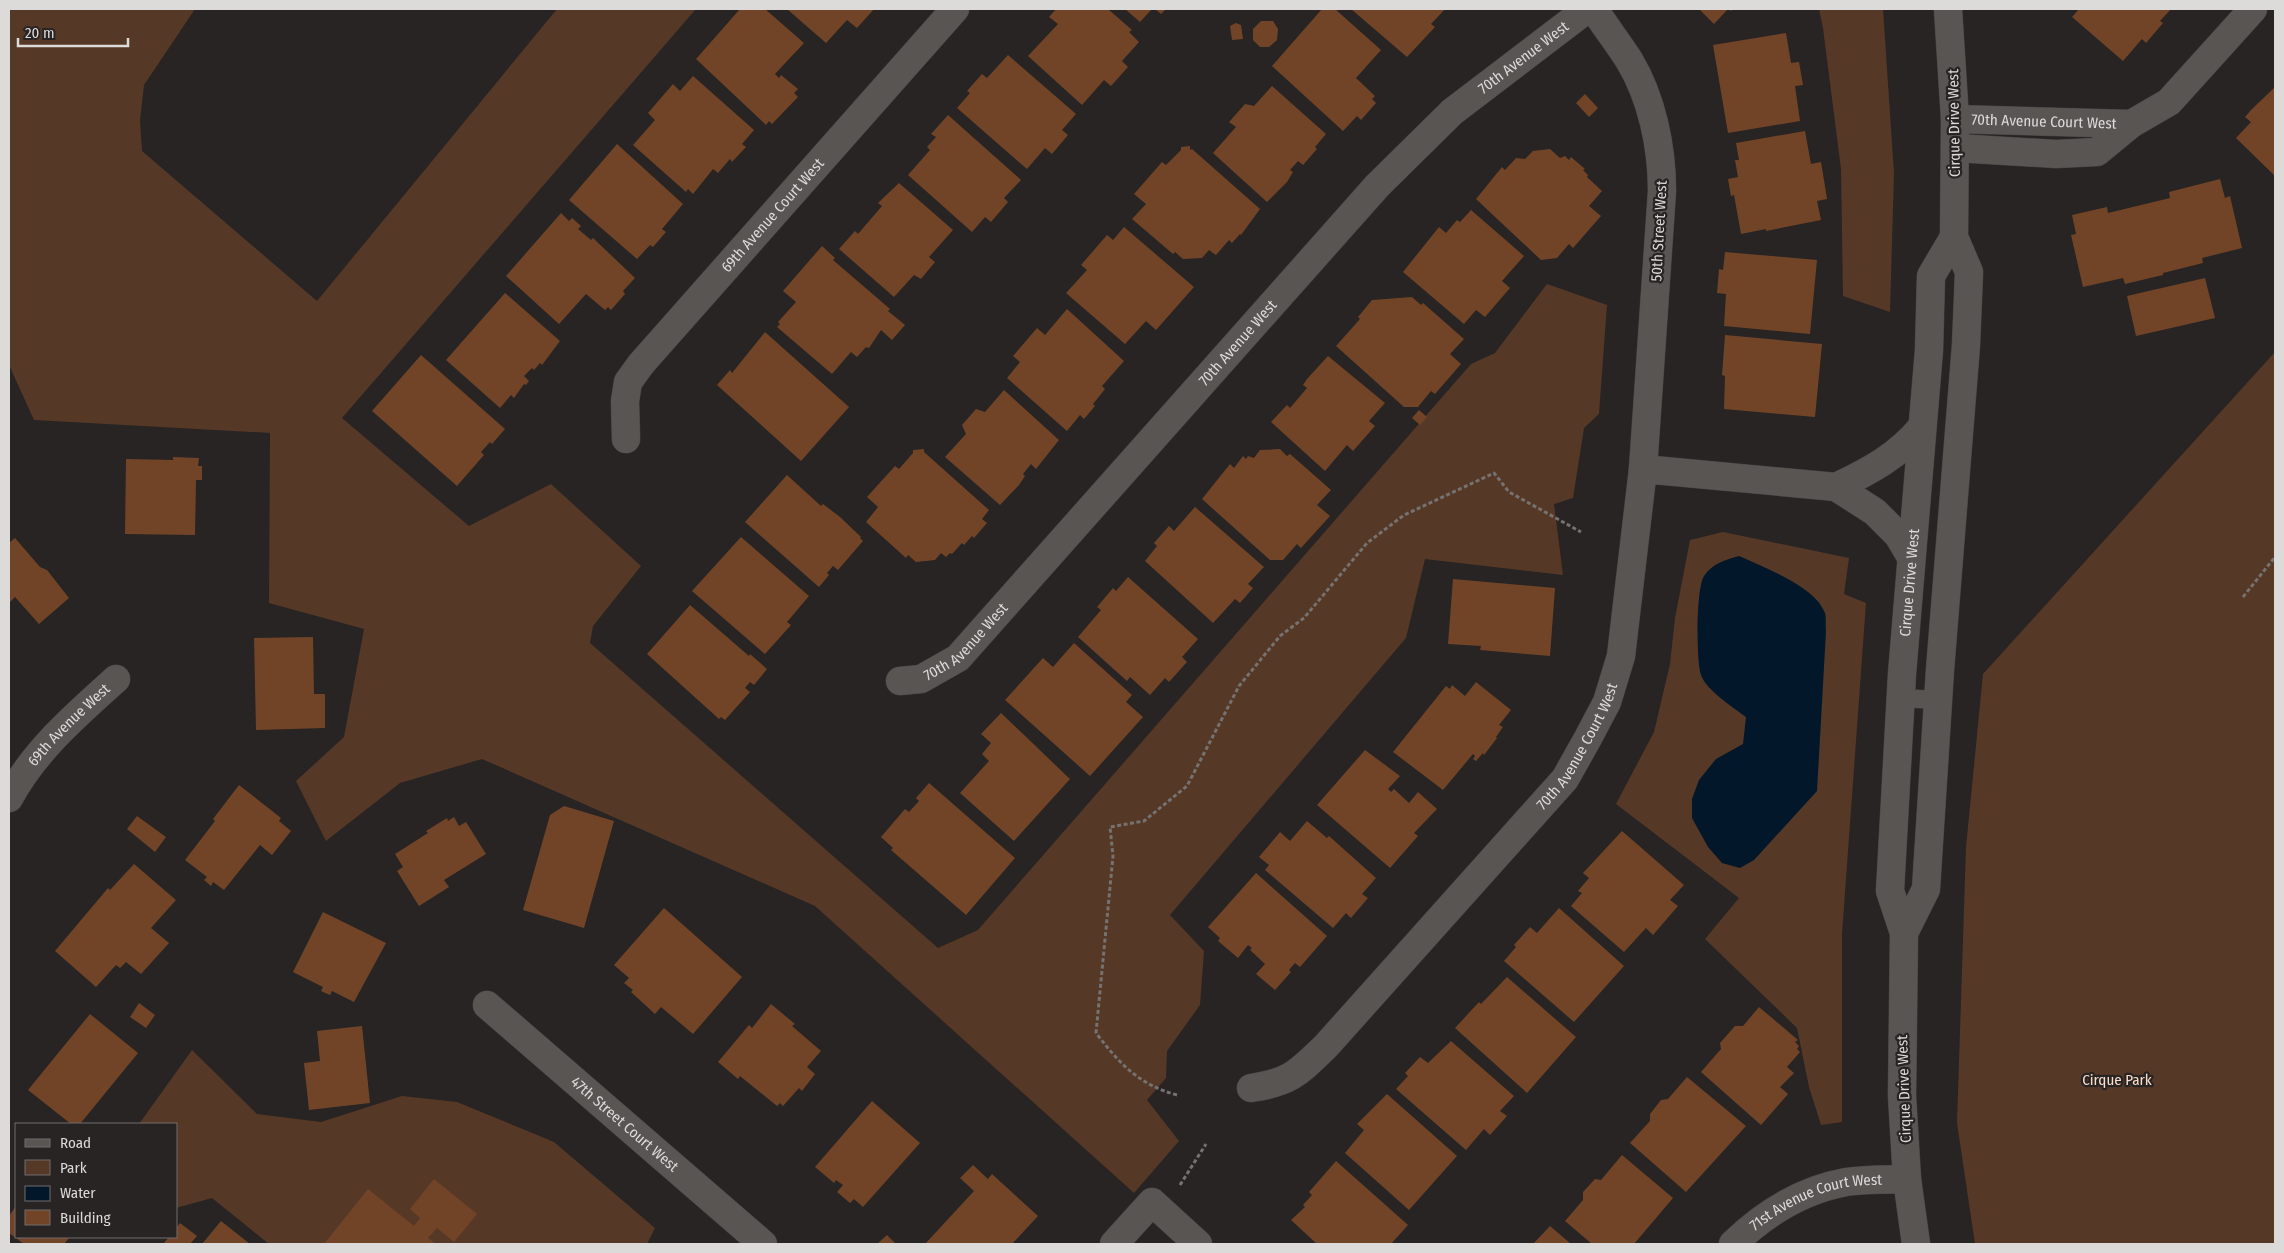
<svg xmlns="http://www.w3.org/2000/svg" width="2284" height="1253" font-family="'Fira Sans Condensed',sans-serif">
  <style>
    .green { fill: #563826 }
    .water { fill: #021729 }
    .building { fill: #724427 }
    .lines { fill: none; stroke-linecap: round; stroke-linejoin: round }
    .lane-casing { stroke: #454342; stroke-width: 19 }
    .street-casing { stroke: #454342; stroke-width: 29 }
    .secondary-casing { stroke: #454342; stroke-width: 29 }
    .path { stroke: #757271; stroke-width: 3; stroke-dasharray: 4 2.5; stroke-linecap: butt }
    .lane { stroke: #585553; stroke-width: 18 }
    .street { stroke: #585553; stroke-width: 28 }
    .secondary { stroke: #585553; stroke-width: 28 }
    .labels { text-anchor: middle; stroke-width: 4.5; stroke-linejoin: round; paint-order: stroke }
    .street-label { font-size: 15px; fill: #dddbda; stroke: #272423 }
    .park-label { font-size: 15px; fill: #fcdcca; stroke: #272423 }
  </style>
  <rect width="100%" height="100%" fill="#272423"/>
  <path class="green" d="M 9,9 L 195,9 L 144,85 L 140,120 L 142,151 L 317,301 L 557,9 L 696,9 L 342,418 L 469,526 L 551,484 L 641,566 L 593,626 L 590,643 L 938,948 L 978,930 L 1471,364 L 1495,353 L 1547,284 L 1607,305 L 1599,414 L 1584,428 L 1573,498 L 1554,504 L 1563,575 L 1425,559 L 1406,638 L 1170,915 L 1204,951 L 1200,1005 L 1167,1051 L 1166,1078 L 1147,1100 L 1179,1141 L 1134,1193 L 815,906 L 482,759 L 400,783 L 326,841 L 296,781 L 344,737 L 364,629 L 269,603 L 270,433 L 34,420 L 9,365 Z
    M 1819,9 L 1883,9 L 1894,173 L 1890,312 L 1843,296 L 1841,169 L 1823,28 Z
    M 2275,352 L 2275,1244 L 1975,1244 L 1957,1123 L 1966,847 L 1983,674 Z
    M 1723,532 L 1849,558 L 1844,594 L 1866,603 L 1842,934 L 1842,1122 L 1821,1125 L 1809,1087 L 1797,1028 L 1705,939 L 1739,898 L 1616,804 L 1654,732 L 1670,664 L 1675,618 L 1690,540 Z
    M 192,1050 L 257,1114 L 321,1122 L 402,1096 L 457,1102 L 554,1142 L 655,1228 L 647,1244 L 269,1244 L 212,1198 L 176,1208 L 176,1124 L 139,1124 Z"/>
  <path class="water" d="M 1739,556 C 1763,567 1814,586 1824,611 C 1827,616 1825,625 1826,631 L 1817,791 L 1754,860 L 1740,868 L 1722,863 L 1708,847 L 1692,818 L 1692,799 L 1699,780 L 1716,759 L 1743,744 L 1746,717 C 1734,708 1706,690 1701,675 C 1696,661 1696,588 1704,576 C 1713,563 1725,560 1739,556 Z"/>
  <path class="building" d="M 740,9 L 765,9 L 804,43 L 775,74 L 779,78 L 781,75 L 798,89 L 794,93 L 798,97 L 772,124 L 769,121 L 766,125 L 696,59 Z
    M 787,9 L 874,9 L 857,28 L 847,20 L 826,43 Z
    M 1056,9 L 1108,9 L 1132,30 L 1129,32 L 1139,42 L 1122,61 L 1128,67 L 1111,86 L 1104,80 L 1082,105 L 1028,56 L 1058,24 L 1049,17 Z
    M 1125,9 L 1152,9 L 1140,22 Z
    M 1155,9 L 1166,9 L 1161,14 Z
    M 1322,9 L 1335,9 L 1381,50 L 1356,78 L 1375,96 L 1372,99 L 1376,103 L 1361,120 L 1357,116 L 1343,131 L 1272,66 Z
    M 1351,9 L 1445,9 L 1431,24 L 1435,27 L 1407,57 Z
    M 1699,9 L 1733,9 L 1731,11 L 1728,9 L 1714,24 Z
    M 2079,9 L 2171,9 L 2160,21 L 2163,23 L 2146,43 L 2142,39 L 2123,61 L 2072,17 Z
    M 1261,21 L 1273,21 L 1278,29 L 1277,40 L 1269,47 L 1260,47 L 1253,40 L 1253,29 Z
    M 1236,23 L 1241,25 L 1243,39 L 1232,40 L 1230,26 Z
    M 1786,33 L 1791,63 L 1799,62 L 1803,85 L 1795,86 L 1800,121 L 1728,133 L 1713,45 Z
    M 1008,55 L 1076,114 L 1062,130 L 1068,135 L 1052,154 L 1045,148 L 1027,169 L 957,108 L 970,93 L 967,91 L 982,74 L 987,78 Z
    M 693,76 L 754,130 L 742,144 L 746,147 L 732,162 L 730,159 L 718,173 L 713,169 L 693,194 L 688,189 L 686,192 L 633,145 L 655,120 L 648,113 L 673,84 L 680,91 Z
    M 1272,86 L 1326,134 L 1315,147 L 1317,149 L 1303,165 L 1298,161 L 1290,170 L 1293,172 L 1287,182 L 1267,202 L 1213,153 L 1236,127 L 1229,122 L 1245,104 L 1254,106 Z
    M 2275,87 L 2275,176 L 2236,138 L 2251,122 L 2245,117 L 2251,110 Z
    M 1585,94 L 1598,108 L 1589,117 L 1576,103 Z
    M 948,115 L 1021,180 L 1004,198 L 1008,202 L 991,222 L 985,217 L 972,232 L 908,175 L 930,150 L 927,147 L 936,137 L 931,134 Z
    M 1805,131 L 1811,164 L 1821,162 L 1827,199 L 1817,201 L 1821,220 L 1766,231 L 1766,229 L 1741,234 L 1734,195 L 1731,196 L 1728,179 L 1738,177 L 1735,160 L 1739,160 L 1736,143 Z
    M 617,144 L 683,204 L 662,229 L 666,232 L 653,247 L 650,245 L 637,259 L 569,200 Z
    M 1190,146 L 1190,150 L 1192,149 L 1260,209 L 1241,235 L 1240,234 L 1232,243 L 1229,240 L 1216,255 L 1209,250 L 1202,258 L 1183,259 L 1175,252 L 1173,254 L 1132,219 L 1146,204 L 1134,194 L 1162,162 L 1166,165 L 1181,150 L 1181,147 Z
    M 1550,149 L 1560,158 L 1565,156 L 1569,160 L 1571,157 L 1585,169 L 1583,170 L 1588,175 L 1587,177 L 1602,191 L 1589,206 L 1601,216 L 1573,248 L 1569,244 L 1557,258 L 1541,260 L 1476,199 L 1502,167 L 1505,170 L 1516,158 L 1525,159 L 1533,151 Z
    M 2220,179 L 2225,198 L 2230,196 L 2242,248 L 2202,258 L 2203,263 L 2163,273 L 2163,275 L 2125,284 L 2123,278 L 2083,287 L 2071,235 L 2076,234 L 2072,215 L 2107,207 L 2108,213 L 2170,198 L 2169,192 Z
    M 899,183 L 953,230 L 929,257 L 935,262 L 921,279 L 914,275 L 894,297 L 839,249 L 855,231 L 858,234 L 882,206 L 878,203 Z
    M 1471,210 L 1524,256 L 1502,281 L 1510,288 L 1485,317 L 1476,310 L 1464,324 L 1403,272 L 1439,227 L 1446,233 L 1457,220 L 1460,222 Z
    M 561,213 L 569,221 L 572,218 L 581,226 L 578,229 L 591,240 L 593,238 L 635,278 L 623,291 L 625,294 L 611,310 L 608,307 L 605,310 L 586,294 L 559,324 L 506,276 Z
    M 1124,227 L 1194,287 L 1156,330 L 1146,321 L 1125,344 L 1066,293 L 1087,270 L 1081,265 L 1107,235 L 1113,240 Z
    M 822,246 L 835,258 L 833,260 L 890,309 L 888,311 L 905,325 L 892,340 L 881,330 L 869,348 L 866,347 L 857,357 L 851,352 L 832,374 L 777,327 L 780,324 L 778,322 L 796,302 L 783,291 Z
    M 1725,252 L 1817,260 L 1810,334 L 1724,326 L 1726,294 L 1717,293 L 1719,269 L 1723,270 Z
    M 2205,278 L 2215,318 L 2136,336 L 2127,296 Z
    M 505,293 L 560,341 L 542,365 L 540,363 L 534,370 L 532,368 L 524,376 L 529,381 L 526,385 L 524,384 L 514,398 L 511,395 L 500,408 L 446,360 Z
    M 1412,297 L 1421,305 L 1423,303 L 1464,339 L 1450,354 L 1461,364 L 1435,394 L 1431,391 L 1418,407 L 1404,407 L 1336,346 L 1360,319 L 1358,317 L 1372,300 Z
    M 1067,309 L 1124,361 L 1102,386 L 1105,389 L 1093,404 L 1095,406 L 1084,419 L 1080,415 L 1067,431 L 1007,378 L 1020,362 L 1013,356 L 1037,328 L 1045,335 Z
    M 765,332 L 849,407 L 801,461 L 717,385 L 730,370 L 732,373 Z
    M 1725,335 L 1822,344 L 1815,417 L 1724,409 L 1725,376 L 1722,375 Z
    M 421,355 L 505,429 L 492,444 L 490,442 L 481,452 L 484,455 L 457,486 L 372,411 Z
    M 1328,356 L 1385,403 L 1369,421 L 1375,426 L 1353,451 L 1347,445 L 1325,471 L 1271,422 L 1287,405 L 1290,408 L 1307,388 L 1303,385 L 1307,379 Z
    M 1004,390 L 1059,440 L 1036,469 L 1031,464 L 1023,474 L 1025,476 L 1019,485 L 1000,505 L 945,457 L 966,434 L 962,425 L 976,409 L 985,412 Z
    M 1419,410 L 1427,417 L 1420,425 L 1412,418 Z
    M 924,449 L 924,452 L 989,510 L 982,519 L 987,523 L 974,538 L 972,536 L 964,545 L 962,543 L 952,554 L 950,553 L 946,557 L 941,553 L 935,560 L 916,562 L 908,555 L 906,558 L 866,522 L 878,507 L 867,497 L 895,466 L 899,469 L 913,453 L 913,450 Z
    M 1280,449 L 1287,456 L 1290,454 L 1331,490 L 1317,505 L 1330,516 L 1301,548 L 1297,544 L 1283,560 L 1270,560 L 1202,499 L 1230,464 L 1234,468 L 1243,456 L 1246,459 L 1248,456 L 1254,458 L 1260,450 Z
    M 173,457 L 199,458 L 198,466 L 202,466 L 202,480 L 196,480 L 195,535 L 125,534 L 126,459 L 173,460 Z
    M 787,475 L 821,506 L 823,504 L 840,517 L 861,537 L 860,538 L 863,541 L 838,570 L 833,566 L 827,573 L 829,575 L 819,587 L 745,522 Z
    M 1195,507 L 1264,567 L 1248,584 L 1253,588 L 1240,603 L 1235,599 L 1213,623 L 1145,561 L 1157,546 L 1154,543 L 1169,526 L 1174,531 Z
    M 741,537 L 809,596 L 787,622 L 791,625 L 765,654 L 692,591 Z
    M 15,538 L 40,567 L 47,570 L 69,598 L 39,624 L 15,597 L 9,603 L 9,543 Z
    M 1128,577 L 1198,639 L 1182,657 L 1187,662 L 1169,682 L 1165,678 L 1150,695 L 1130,677 L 1127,681 L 1078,637 L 1101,610 L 1097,607 L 1113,588 L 1116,591 Z
    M 1453,579 L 1555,588 L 1550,656 L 1480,650 L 1481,646 L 1448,644 Z
    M 690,605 L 749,656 L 750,654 L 767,669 L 754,685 L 750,682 L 745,688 L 750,692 L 725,720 L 721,717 L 719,719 L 647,654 Z
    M 313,637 L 314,694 L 325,694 L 325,728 L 256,730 L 254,638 Z
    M 1074,643 L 1132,695 L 1126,702 L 1143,717 L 1090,776 L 1005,700 L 1043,658 L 1053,667 Z
    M 1476,682 L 1511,710 L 1499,725 L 1503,727 L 1496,737 L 1497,738 L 1484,755 L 1483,753 L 1476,761 L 1473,759 L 1475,756 L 1473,754 L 1443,790 L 1393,752 L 1446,686 L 1450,689 L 1452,685 L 1465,696 Z
    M 1001,713 L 1070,779 L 1014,841 L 960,793 L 989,761 L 982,754 L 991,743 L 981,734 Z
    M 1365,750 L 1400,776 L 1388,789 L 1391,792 L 1394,789 L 1409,803 L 1418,792 L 1437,809 L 1414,833 L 1418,836 L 1390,868 L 1317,805 Z
    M 929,783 L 1015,858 L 966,915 L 891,850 L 893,848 L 881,837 L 905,809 L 909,812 L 919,801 L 916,798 Z
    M 239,785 L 281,818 L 279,821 L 291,831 L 272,855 L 260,845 L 224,890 L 213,882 L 211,886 L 204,880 L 207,877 L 185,860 L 215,821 L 213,819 Z
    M 564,806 L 614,821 L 584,928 L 523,910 L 550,815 Z
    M 137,816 L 166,837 L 155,852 L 127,829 Z
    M 454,817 L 459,826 L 466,822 L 486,854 L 444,880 L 449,887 L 419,906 L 397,871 L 403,867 L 395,854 L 428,833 L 426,831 L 447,818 L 448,821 Z
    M 1307,821 L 1327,838 L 1329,836 L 1376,878 L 1362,894 L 1368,898 L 1351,918 L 1346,913 L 1333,928 L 1265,870 L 1269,865 L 1259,857 L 1280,832 L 1290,841 Z
    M 1622,831 L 1684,885 L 1670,900 L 1678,906 L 1653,935 L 1646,928 L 1624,952 L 1571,906 L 1582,893 L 1578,891 L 1589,878 L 1583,873 Z
    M 134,864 L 176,900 L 151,928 L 169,943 L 141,974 L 126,962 L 120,968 L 116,965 L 96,987 L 55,951 L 108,888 L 110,890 Z
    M 1256,873 L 1327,936 L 1300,967 L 1295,963 L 1289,970 L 1291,972 L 1275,990 L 1256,974 L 1265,964 L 1250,950 L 1252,948 L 1248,945 L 1238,958 L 1218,941 L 1220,938 L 1208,927 Z
    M 664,908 L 742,977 L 693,1034 L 661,1007 L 655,1014 L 631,992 L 633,990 L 624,983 L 629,978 L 614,965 Z
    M 1559,908 L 1624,966 L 1574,1022 L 1504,961 L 1516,947 L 1514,945 L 1530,927 L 1537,933 Z
    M 323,912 L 386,943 L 354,1002 L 332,991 L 330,995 L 321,991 L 323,987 L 293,972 Z
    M 1507,977 L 1576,1037 L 1527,1093 L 1455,1028 L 1479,1002 L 1481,1004 Z
    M 139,1003 L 155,1015 L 146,1028 L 130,1017 Z
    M 771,1004 L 795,1024 L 792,1026 L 821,1051 L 807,1067 L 815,1074 L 802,1091 L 799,1088 L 783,1106 L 780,1103 L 777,1106 L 740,1076 L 738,1079 L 718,1062 L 749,1025 L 752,1028 Z
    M 1759,1007 L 1798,1040 L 1795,1042 L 1799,1046 L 1797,1049 L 1800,1052 L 1787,1067 L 1794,1073 L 1780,1087 L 1788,1094 L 1761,1125 L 1701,1072 L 1721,1049 L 1720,1043 L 1735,1026 L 1743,1026 Z
    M 90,1014 L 138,1053 L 80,1124 L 71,1124 L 28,1090 Z
    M 362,1026 L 370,1103 L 309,1110 L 304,1063 L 320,1061 L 317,1031 Z
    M 1451,1041 L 1514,1096 L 1500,1111 L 1507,1116 L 1490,1135 L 1484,1129 L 1466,1150 L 1396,1089 L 1408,1076 L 1405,1073 L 1420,1057 L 1428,1063 Z
    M 1687,1077 L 1746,1126 L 1686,1192 L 1630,1143 L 1650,1121 L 1650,1114 L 1661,1100 L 1668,1099 Z
    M 1387,1094 L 1457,1156 L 1409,1210 L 1345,1153 L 1364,1130 L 1357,1124 Z
    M 872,1101 L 920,1143 L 863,1207 L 854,1199 L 850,1203 L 837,1192 L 843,1185 L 836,1180 L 834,1183 L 815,1167 Z
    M 1622,1155 L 1673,1198 L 1634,1244 L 1592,1244 L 1565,1221 L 1583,1200 L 1583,1192 L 1595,1179 L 1601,1180 Z
    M 1336,1161 L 1408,1225 L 1391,1244 L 1317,1244 L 1291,1220 L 1305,1207 L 1303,1205 L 1312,1195 L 1309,1192 Z
    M 973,1165 L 988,1179 L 992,1174 L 1038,1216 L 1012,1244 L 925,1244 L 974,1191 L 960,1178 Z
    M 434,1179 L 477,1214 L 454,1242 L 437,1228 L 428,1238 L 436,1244 L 324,1244 L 368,1189 L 414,1226 L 420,1218 L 410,1209 Z
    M 16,1206 L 16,1237 L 70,1237 L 64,1244 L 24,1244 L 9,1233 L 9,1216 Z
    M 221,1221 L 250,1244 L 202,1244 Z
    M 180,1223 L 197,1236 L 190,1244 L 163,1244 L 169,1237 L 176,1237 L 176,1228 Z
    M 1550,1226 L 1571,1244 L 1533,1244 Z
    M 887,1235 L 896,1244 L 877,1244 Z"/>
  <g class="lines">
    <g class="lane-casing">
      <path id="lane" d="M 1900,698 L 1938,700"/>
    </g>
    <g class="street-casing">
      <g id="street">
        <path d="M 1594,9 C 1605,26 1618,43 1629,60 C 1652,98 1662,147 1662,191 L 1643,469"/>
        <path id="s1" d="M 1955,119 L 2131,124"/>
        <path d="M 1956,148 L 2056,154 L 2097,152 L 2131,124 L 2169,102 L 2253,9"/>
        <path id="s2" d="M 626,439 L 625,401 L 628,382 L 641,364 L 955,9"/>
        <path d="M 1836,487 C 1870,471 1898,456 1922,427"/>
        <path id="s3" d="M 900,681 L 921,679 L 958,658 L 1377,186 L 1452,112 L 1587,9"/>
        <path id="s4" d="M 9,798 C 35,750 76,715 116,679"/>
        <path id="s5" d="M 487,1005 L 763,1244"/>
        <path id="s6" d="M 1251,1088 C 1291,1082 1298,1073 1326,1046 L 1565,779 L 1588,738 L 1607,702 L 1621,656 L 1643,469 L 1836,487 L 1875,512 L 1898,535 L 1911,557"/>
        <path d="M 1114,1244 L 1152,1202 L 1198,1244"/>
        <path id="s7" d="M 1733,1244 C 1764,1214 1802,1190 1846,1182 C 1866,1179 1887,1180 1907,1179"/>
      </g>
    </g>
    <g class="secondary-casing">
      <g id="secondary">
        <path d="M 1904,933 L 1926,889 L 1940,670 L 1966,345 L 1969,272 L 1954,237 L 1955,119 L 1948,9"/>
        <path id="s8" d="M 1916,1244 L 1907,1179 L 1902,1096 L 1904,933 L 1890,891 L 1902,674 L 1929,350 L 1931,276 L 1954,237"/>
      </g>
    </g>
    <path class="path" d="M 2243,597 L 2275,557
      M 1177,1095 C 1139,1085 1119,1063 1096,1033 L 1113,856 L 1110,827 L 1144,821 L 1187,786 L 1239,686 L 1280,636 L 1304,618 L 1367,543 L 1404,515 L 1494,473 L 1509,492 L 1581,532
      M 1180,1185 L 1206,1144"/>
    <use href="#lane" class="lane"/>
    <use href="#street" class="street"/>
    <use href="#secondary" class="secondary"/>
  </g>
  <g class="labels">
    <g class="street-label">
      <text dy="5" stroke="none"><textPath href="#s3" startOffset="890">70th Avenue West</textPath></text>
      <text dy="5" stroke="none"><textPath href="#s1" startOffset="89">70th Avenue Court West</textPath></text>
      <text transform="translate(1954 123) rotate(-91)" y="5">Cirque Drive West</text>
      <text dy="5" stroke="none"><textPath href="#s2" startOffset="278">69th Avenue Court West</textPath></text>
      <text transform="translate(1659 231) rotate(-87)" y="5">50th Street West</text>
      <text dy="5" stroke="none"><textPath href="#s3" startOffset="485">70th Avenue West</textPath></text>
      <text dy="5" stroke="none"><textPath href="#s8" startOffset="665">Cirque Drive West</textPath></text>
      <text dy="5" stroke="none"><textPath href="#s3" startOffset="80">70th Avenue West</textPath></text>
      <text dy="5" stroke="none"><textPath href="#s4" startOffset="95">69th Avenue West</textPath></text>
      <text dy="5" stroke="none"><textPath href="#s6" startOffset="481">70th Avenue Court West</textPath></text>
      <text transform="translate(1904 1089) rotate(-92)" y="5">Cirque Drive West</text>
      <text dy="5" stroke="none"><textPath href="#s5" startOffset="182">47th Street Court West</textPath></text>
      <text dy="5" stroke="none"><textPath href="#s7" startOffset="96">71st Avenue Court West</textPath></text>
    </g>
    <g class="park-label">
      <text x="2117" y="1085">Cirque Park</text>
    </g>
  </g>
  <rect width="2284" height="1253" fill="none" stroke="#dddbda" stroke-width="20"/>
  <rect x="15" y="1123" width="162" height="115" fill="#272423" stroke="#706d6c"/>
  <rect x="25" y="1139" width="25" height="8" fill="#585553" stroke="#706d6c"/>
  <text x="60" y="1148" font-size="15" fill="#dddbda">Road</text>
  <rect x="25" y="1160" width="25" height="15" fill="#563826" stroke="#706d6c"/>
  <text x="60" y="1173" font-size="15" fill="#dddbda">Park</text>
  <rect x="25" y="1186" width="25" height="15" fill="#021729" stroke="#706d6c"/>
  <text x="60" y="1198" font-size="15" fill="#dddbda">Water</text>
  <rect x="25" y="1210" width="25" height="15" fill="#724427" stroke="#706d6c"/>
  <text x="60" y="1223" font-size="15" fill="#dddbda">Building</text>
  <path d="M18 38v8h110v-8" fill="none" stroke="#dddbda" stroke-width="2.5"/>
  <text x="25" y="38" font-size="15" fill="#dddbda" stroke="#272423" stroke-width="4" paint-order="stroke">20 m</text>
</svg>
